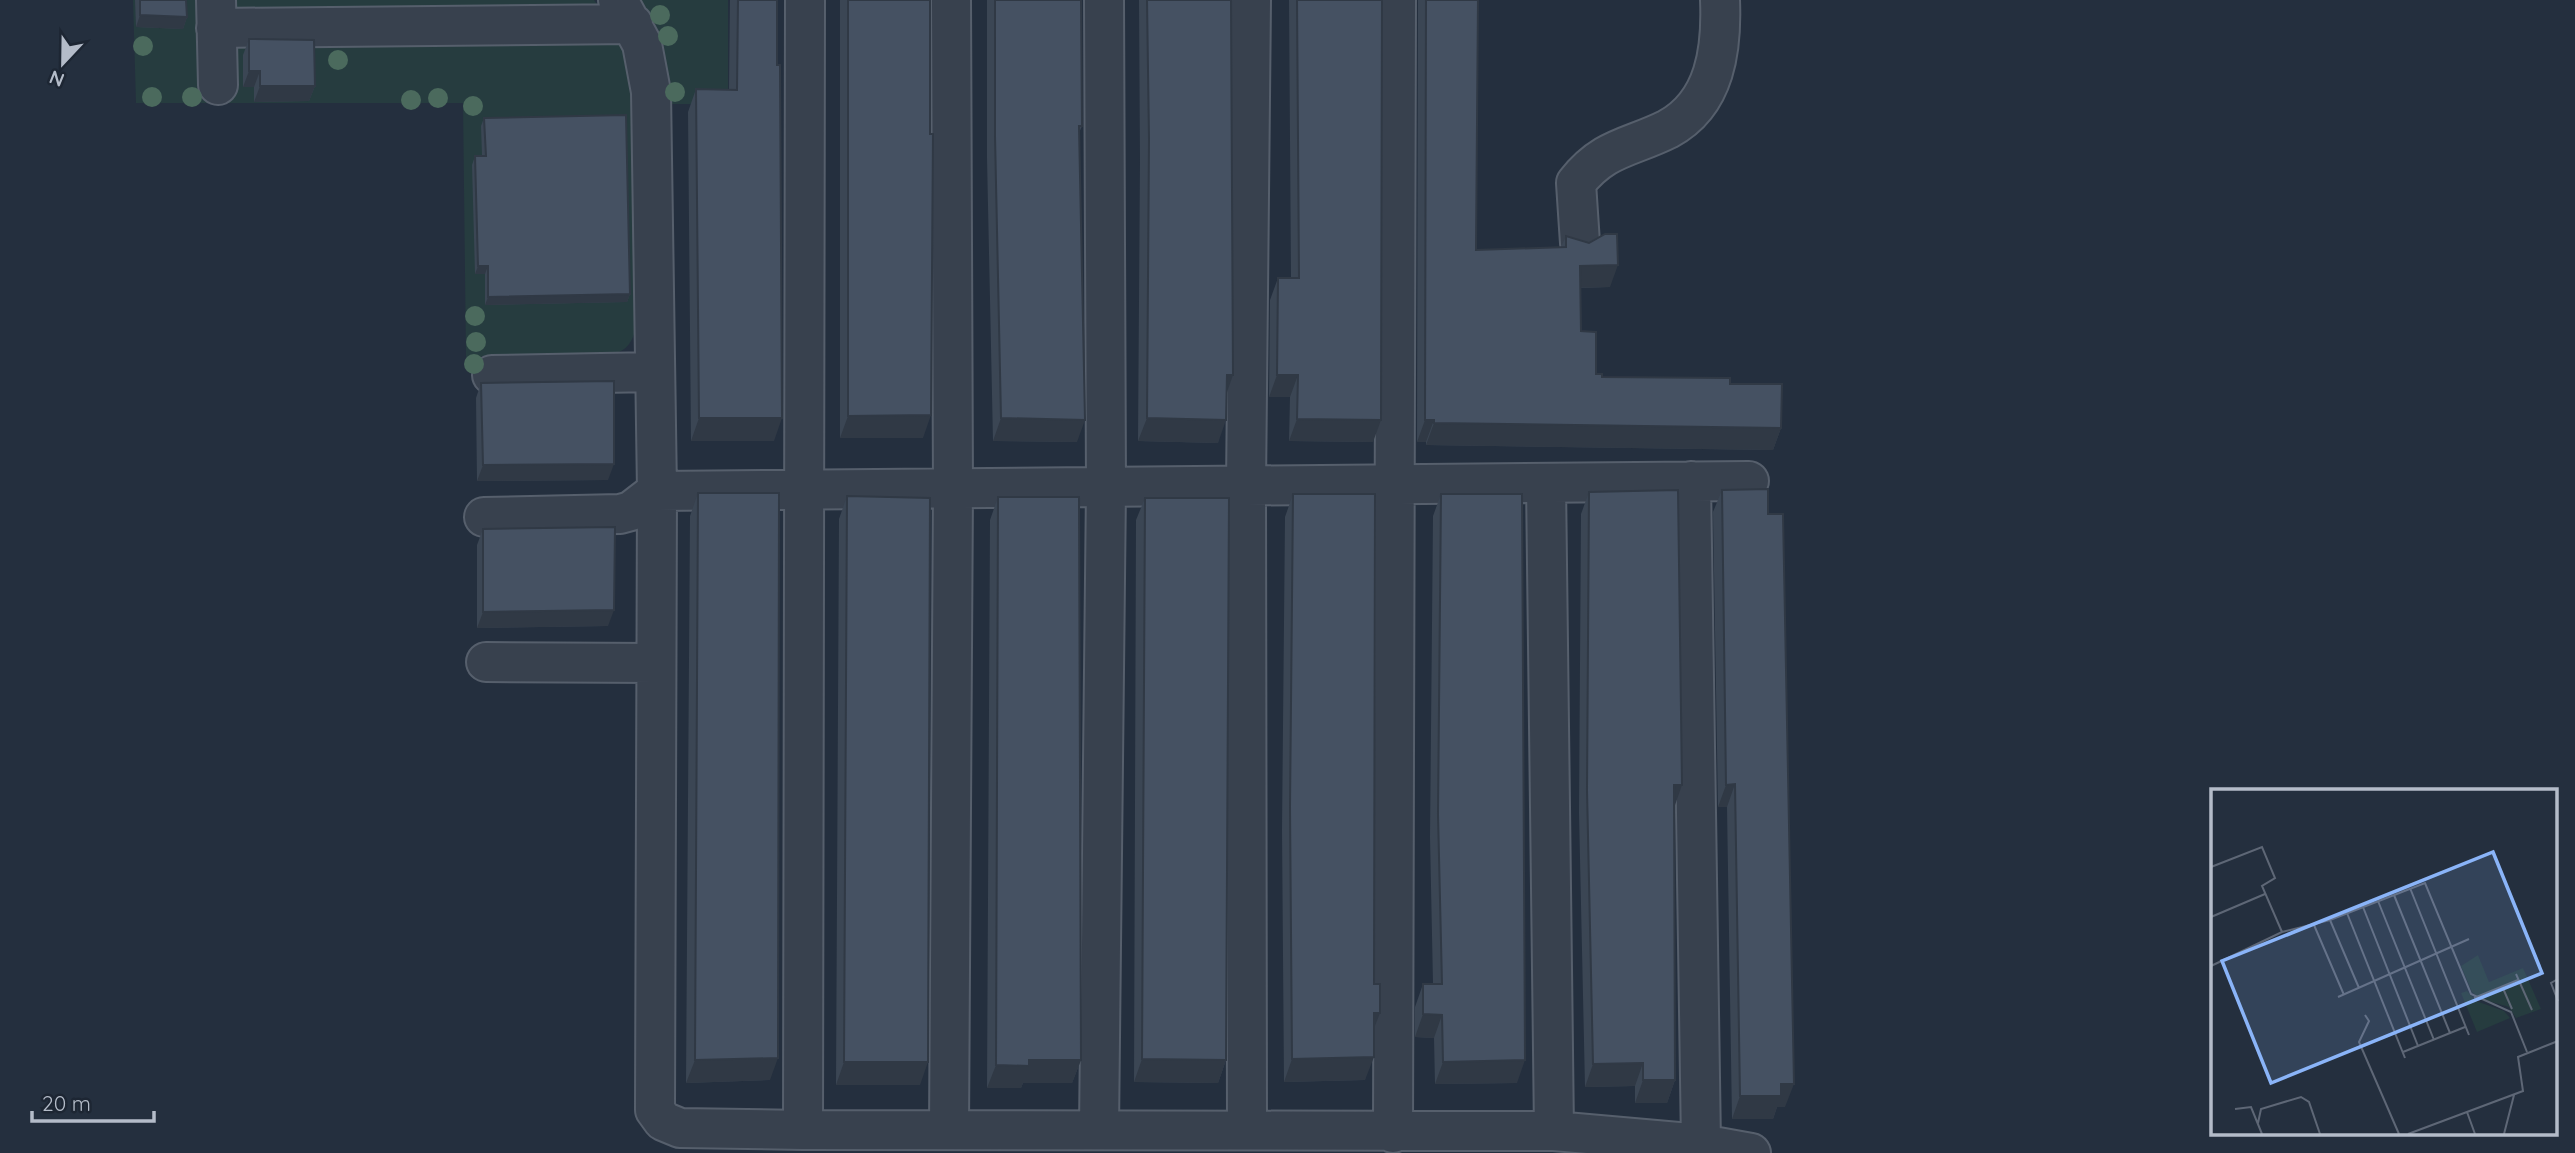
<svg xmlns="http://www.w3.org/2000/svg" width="2575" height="1153" font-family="Quicksand,sans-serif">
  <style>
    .green { fill: #263c3f }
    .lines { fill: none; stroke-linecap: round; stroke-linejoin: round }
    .street-casing { stroke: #565f6c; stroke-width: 42 }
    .street { stroke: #38414e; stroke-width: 38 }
    .tree { fill: #4b6a5d }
    .wall { fill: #3b4654 }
    .shaded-wall { fill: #303945 }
    .building { fill: #455162; stroke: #303945; stroke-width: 2 }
    .inset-road { fill: none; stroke: #5e6776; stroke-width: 2 }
    .view { fill: #8ab4f8; fill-opacity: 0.15; stroke: #8ab4f8; stroke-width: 3.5 }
    .inset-edge { fill: none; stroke: #b4bcc9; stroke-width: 3.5 }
  </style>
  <rect width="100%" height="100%" fill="#242f3e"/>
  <path class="green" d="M 133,0 L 594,0 C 612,24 628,50 633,80 L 636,328 C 632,342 628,350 613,354 L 466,357 L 463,103 L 136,103 Z
    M 638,0 L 728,0 L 728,104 L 670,104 L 662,50 Z"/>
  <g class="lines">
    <g class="street-casing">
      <path id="street" d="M 216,0 L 218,85
        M 618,0 L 642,44 L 651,92 L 657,491 L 655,1110 L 663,1121 L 680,1128 L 803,1130 L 1554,1131 L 1701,1144 L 1751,1153
        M 216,28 L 633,24
        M 1580,243 L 1576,183 C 1604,147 1630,148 1668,129 C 1716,103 1722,48 1720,0
        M 492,375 L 655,372
        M 1691,481 L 1701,1144
        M 1546,483 L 1554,1131
        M 484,517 L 620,514 L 631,511 L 657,491 L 1749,481
        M 486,662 L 656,663
        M 949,1129 L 953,488 L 951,0
        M 1099,1129 L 1106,487 L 1104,0
        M 803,1130 L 805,0
        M 1247,1130 L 1246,486 L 1251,0
        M 1393,1133 L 1396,0"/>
    </g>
    <use href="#street" class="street"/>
  </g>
  <g class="tree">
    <circle cx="660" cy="15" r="10"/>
    <circle cx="668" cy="36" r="10"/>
    <circle cx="143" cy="46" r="10"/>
    <circle cx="338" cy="60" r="10"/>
    <circle cx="675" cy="92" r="10"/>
    <circle cx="152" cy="97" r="10"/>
    <circle cx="192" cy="97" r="10"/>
    <circle cx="438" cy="98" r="10"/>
    <circle cx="411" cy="100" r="10"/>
    <circle cx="473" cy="106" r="10"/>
    <circle cx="475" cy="316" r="10"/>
    <circle cx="476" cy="342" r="10"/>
    <circle cx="474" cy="364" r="10"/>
  </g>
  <path class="wall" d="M 135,0 L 186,0 L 187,17 L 183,29 L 136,27 Z
    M 730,0 L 777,0 L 774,441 L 691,441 L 688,112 L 696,89 L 729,89 Z
    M 840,0 L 930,0 L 923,438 L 840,438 Z
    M 987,0 L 1081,0 L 1082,126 L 1079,133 L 1077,442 L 993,441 L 987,158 Z
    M 1139,0 L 1231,0 L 1227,393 L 1218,443 L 1138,441 L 1140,161 Z
    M 1289,0 L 1382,0 L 1373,442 L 1289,441 L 1290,397 L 1269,397 L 1270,300 L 1278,278 L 1291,278 Z
    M 1418,0 L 1478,0 L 1476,250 L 1561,247 L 1566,236 L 1610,287 L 1580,288 L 1581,331 L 1596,374 L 1602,377 L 1730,384 L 1781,428 L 1773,450 L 1426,445 L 1426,442 L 1417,442 Z
    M 249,39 L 315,86 L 309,101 L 254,102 L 254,87 L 243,87 L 243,55 Z
    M 484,118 L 630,294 L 627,302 L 485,305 L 485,274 L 475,274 L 472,165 L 475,156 L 482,156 L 481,126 Z
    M 481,383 L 608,480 L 477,481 L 476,398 Z
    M 1722,490 L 1785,1107 L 1777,1107 L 1773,1119 L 1732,1119 L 1727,807 L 1718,807 L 1713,512 Z
    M 1589,492 L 1674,808 L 1675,1080 L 1667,1103 L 1635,1103 L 1635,1086 L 1585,1087 L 1579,813 L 1581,514 Z
    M 698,493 L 770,1080 L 686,1083 L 690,516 Z
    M 1293,494 L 1374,1029 L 1365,1080 L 1284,1082 L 1282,830 L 1285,517 Z
    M 1441,494 L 1517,1083 L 1435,1084 L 1434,1038 L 1415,1037 L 1415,1007 L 1423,984 L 1433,984 L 1430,837 L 1433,516 Z
    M 847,496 L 920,1085 L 836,1085 L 839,519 Z
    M 998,497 L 1081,1060 L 1072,1083 L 1023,1083 L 1021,1088 L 987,1088 L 990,520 Z
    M 1145,498 L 1226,1060 L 1218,1083 L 1134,1082 L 1136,520 Z
    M 483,529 L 608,626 L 477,628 L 477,545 Z"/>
  <path class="shaded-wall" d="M 140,15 L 187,17 L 183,29 L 136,27 Z
    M 249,71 L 260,71 L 254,87 L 243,87 Z
    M 260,86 L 315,86 L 309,101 L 254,102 Z
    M 1618,265 L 1610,287 L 1571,288 L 1580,266 Z
    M 478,266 L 488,266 L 485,274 L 475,274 Z
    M 630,294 L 627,302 L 485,305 L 488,297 Z
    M 1227,375 L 1233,375 L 1225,398 Z
    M 1277,375 L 1298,375 L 1290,397 L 1269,397 Z
    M 931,415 L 923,438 L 840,438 L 848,416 Z
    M 699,418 L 782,418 L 774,441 L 691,441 Z
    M 1001,418 L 1085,420 L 1077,442 L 993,441 Z
    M 1147,418 L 1226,420 L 1218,443 L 1138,441 Z
    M 1297,419 L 1381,420 L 1373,442 L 1289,441 Z
    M 1425,420 L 1434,420 L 1426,442 L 1417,442 Z
    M 1434,423 L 1781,428 L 1773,450 L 1426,445 Z
    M 614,464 L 608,480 L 477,481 L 483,465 Z
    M 614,610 L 608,626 L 477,628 L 483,612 Z
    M 1735,784 L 1727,807 L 1718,807 L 1726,785 Z
    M 1674,785 L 1682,785 L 1674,808 Z
    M 1374,1013 L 1380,1013 L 1371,1036 Z
    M 1423,1014 L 1442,1015 L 1434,1038 L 1415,1037 Z
    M 1374,1057 L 1365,1080 L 1284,1082 L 1292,1059 Z
    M 778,1058 L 770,1080 L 686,1083 L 695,1060 Z
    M 1142,1059 L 1226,1060 L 1218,1083 L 1134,1082 Z
    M 1029,1060 L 1081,1060 L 1072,1083 L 1023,1083 L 1021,1088 L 987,1088 L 996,1065 Z
    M 1525,1060 L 1517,1083 L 1435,1084 L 1443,1062 Z
    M 844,1062 L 928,1062 L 920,1085 L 836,1085 Z
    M 1643,1063 L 1635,1086 L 1585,1087 L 1593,1064 Z
    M 1643,1080 L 1675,1080 L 1667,1103 L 1635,1103 Z
    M 1781,1084 L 1794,1084 L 1785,1107 L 1777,1107 L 1773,1119 L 1732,1119 L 1740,1096 Z"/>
  <path class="building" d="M 140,0 L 186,0 L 187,17 L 140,15 Z
    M 738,0 L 777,0 L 777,65 L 780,65 L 782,418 L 699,418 L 696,89 L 737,90 Z
    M 848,0 L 930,0 L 930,134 L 933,134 L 931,415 L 848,416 Z
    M 995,0 L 1081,0 L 1082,126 L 1079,126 L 1085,420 L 1001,418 L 995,136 Z
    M 1147,0 L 1231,0 L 1233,375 L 1227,375 L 1226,420 L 1147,418 L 1149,139 Z
    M 1297,0 L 1382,0 L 1381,420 L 1297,419 L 1298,375 L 1277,375 L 1278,278 L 1299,278 Z
    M 1426,0 L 1478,0 L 1476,250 L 1566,247 L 1566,236 L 1589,243 L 1605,234 L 1617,234 L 1618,265 L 1580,266 L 1581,331 L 1596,332 L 1596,374 L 1602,374 L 1602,377 L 1730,378 L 1730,384 L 1782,384 L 1781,428 L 1434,423 L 1434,420 L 1425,420 Z
    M 249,39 L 314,40 L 315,86 L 260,86 L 260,71 L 249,71 Z
    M 626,115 L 630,294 L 488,297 L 488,266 L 478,266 L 475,156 L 486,156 L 484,118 Z
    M 614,381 L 614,464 L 483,465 L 481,383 Z
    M 1768,489 L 1768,514 L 1783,514 L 1794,1084 L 1781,1084 L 1781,1096 L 1740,1096 L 1735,784 L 1726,785 L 1722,490 Z
    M 1678,490 L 1682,785 L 1674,785 L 1675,1080 L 1643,1080 L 1643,1063 L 1593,1064 L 1587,790 L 1589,492 Z
    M 698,493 L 779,493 L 778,1058 L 695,1060 Z
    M 1293,494 L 1375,494 L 1374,984 L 1380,984 L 1380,1013 L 1374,1013 L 1374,1057 L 1292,1059 L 1290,807 Z
    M 1441,494 L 1522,494 L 1525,1060 L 1443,1062 L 1442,1015 L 1423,1014 L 1423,984 L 1442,984 L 1438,814 Z
    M 847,496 L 930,498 L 928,1062 L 844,1062 Z
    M 998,497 L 1079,497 L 1081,1060 L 1029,1060 L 1029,1066 L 996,1065 Z
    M 1145,498 L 1229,498 L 1226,1060 L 1142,1059 Z
    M 615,527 L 614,610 L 483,612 L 483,529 Z"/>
  <g transform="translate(2211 789)">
    <rect width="346" height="346" fill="#242f3e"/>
    <path d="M 267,166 L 278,193 L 312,179 L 330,220 L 305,229 L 298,218 L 270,210 L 261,203 L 250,177 ZM 256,202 L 265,212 L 293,222 L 299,229 L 266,243 L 250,204 Z" fill="#263c3f"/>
    <path class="inset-road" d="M 0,78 L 51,58 L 64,89 L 51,97 L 71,143M 199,99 L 258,246M 183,106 L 239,244M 167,112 L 223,251M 152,118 L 207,257M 136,124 L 194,269M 0,128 L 54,105M 119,131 L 148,199M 103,136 L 133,206M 0,177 L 71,143 L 119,131 L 214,94 L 260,205 L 300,223 L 316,263M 305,185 L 321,221M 347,190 L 340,194 L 347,212M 291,197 L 301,220M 127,208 L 258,150M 263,209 L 307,191M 154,226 L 158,232 L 148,253 L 188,345M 192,263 L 254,238M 24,320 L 40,318 L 51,345M 256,323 L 264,345M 47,334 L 50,320 L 90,308 L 98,313 L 109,345M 197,345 L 312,302 L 307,268 L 347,252M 293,345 L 303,306"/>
    <path class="view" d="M 282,63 L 331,184 L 60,294 L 11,172 Z"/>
    <rect width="346" height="346" class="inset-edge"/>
  </g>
  <g transform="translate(63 63) rotate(202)" stroke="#1d2633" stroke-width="5" paint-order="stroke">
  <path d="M0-5L12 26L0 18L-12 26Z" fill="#b4bcc9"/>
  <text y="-10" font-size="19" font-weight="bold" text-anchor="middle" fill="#b4bcc9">N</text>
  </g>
  <path d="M32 1111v10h122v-10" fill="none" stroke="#b4bcc9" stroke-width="3.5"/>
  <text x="42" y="1111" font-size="21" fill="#b4bcc9" stroke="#1d2633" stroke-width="5" paint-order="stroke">20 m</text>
</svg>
